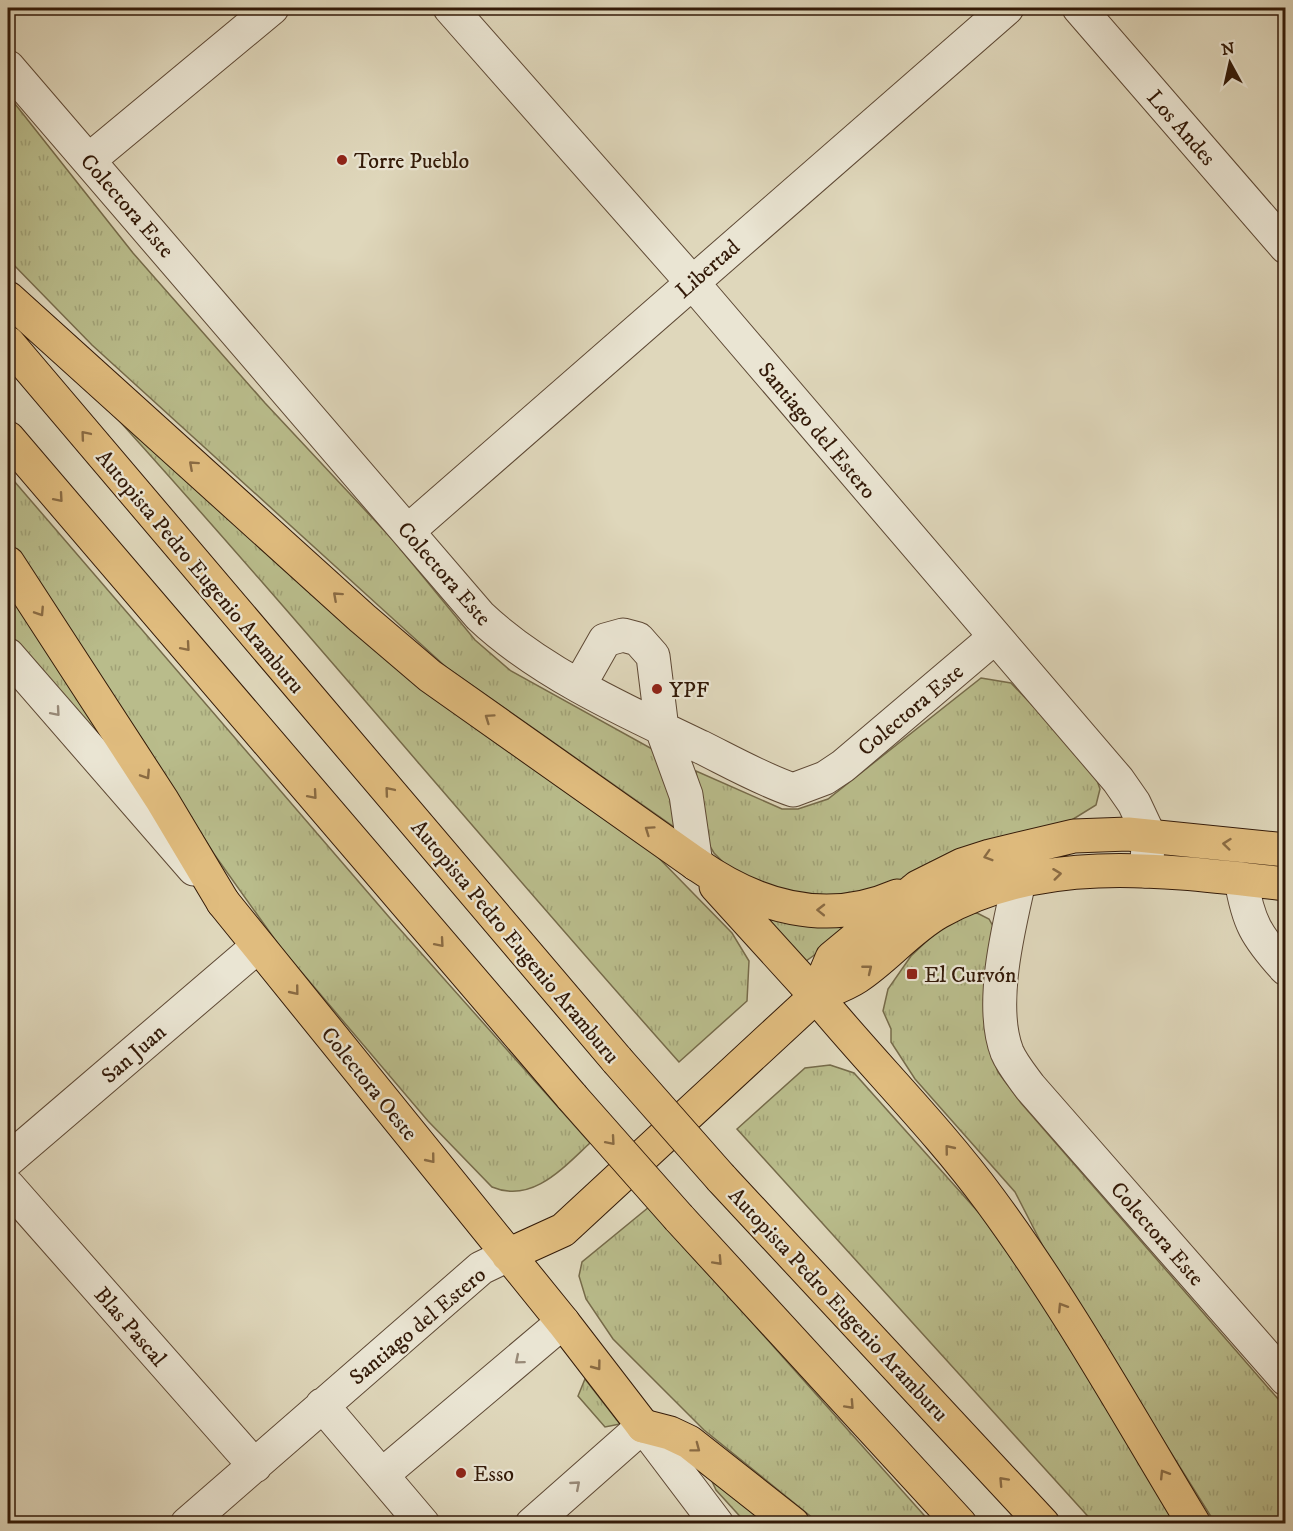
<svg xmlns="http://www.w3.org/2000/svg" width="1293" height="1531" font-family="'IM FELL DW Pica',serif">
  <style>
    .grass { fill: url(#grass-tufts); stroke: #766b4a; stroke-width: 1.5 }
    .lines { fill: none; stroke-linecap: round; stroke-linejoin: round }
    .minor-casing { stroke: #5e4935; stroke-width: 35 }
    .major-casing { stroke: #331a08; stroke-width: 35 }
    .highway-casing { stroke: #331a08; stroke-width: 35 }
    .minor { stroke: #eae5d3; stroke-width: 33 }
    .major { stroke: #e0bc7e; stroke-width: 33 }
    .highway { stroke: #e0bc7e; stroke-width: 33 }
    .highway-bridge-casing { stroke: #331a08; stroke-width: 35; stroke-linecap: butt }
    .highway-bridge { stroke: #e0bc7e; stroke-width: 33 }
    .oneway { stroke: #8a6b43 }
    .oneway2 { stroke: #988a78 }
    .poi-dot { fill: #8f2418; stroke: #eae5d3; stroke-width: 2 }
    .labels { text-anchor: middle; stroke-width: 4.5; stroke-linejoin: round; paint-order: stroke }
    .street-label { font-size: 22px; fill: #331a08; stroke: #eae5d3 }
    .poi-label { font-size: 22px; fill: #331a08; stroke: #eae5d3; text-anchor: start }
  </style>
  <defs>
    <pattern id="grass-tufts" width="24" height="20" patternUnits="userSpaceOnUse" patternTransform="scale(1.5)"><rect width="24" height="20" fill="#b9bc8b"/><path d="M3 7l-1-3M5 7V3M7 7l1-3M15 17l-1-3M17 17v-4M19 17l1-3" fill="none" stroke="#a0a176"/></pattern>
  </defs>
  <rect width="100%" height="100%" fill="#dfd7bb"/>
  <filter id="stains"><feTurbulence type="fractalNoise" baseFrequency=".00333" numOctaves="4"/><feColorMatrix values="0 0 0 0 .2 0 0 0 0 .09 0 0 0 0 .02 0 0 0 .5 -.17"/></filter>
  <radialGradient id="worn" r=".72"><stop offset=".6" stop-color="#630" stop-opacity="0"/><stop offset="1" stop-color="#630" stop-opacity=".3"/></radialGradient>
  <path class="grass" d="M 8,95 L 133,253 L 265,403 L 393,540 L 475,640 L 511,671 L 663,755 L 677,829 L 446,667 L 92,345 L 8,259 Z
    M 95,394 L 649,848 L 732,933 L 749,961 L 747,1001 L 679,1062 C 482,841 294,613 95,394 Z
    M 8,474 L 389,917 L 590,1143 C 563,1168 532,1204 492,1187 L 428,1121 L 281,948 L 214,854 L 144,742 L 8,543 Z
    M 8,581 L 152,800 L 34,668 L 8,631 Z
    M 981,678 L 1011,683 L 1093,769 L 1100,789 L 1096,805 L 1062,826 L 860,897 L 779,892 L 734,873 L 714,853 L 705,838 L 696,771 L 782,809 L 798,809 L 828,799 Z
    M 977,913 L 989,919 L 994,928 L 989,1048 L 998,1072 L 1021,1103 L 1285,1407 L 1285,1523 L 1215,1523 L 1050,1260 L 1015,1192 L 915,1079 L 891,1042 L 891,1029 L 883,1011 L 888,989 L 911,956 L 946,923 L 963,914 Z
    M 765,919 L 810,926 L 852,928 L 806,961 Z
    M 830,1065 L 854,1073 L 980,1214 L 1109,1398 L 1185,1523 L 1094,1523 L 737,1129 L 805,1068 Z
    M 649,1207 L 931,1523 L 819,1523 L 704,1430 L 613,1339 L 586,1299 L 579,1276 L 582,1262 Z
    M 585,1379 L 620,1424 L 605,1427 L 578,1396 Z
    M 706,1468 L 776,1523 L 746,1523 L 716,1490 Z"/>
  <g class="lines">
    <g class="minor-casing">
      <path id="minor" d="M 450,8 L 691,281 L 1118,780 L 1134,803 L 1149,835 L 1146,871
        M 1079,8 L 1286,247
        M 8,67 L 480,616 C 539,672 627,712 701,747 C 731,762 761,779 793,790 L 825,778 L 843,766 L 995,637
        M 89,160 L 272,8
        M 408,531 L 1007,8
        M 8,655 L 194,869
        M 580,684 L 605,640 L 623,635 L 638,639 L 653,656 L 662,729 L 686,795 L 696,864
        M 1025,856 C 1013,910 987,1000 1007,1052 C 1012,1064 1022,1076 1030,1087 L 1286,1379
        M 1241,879 C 1248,922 1256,936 1286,969
        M 8,1160 L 258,946
        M 8,1186 L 255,1466
        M 322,1405 L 423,1524
        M 382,1475 L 563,1322
        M 187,1524 L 481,1268 L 508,1255
        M 532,1524 L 643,1426 L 717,1524"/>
    </g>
    <g class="major-casing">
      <path id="major" d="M 696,864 C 757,907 826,927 897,896
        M 716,886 L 816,996
        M 223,902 L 563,1322 L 643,1426
        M 816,996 L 832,958 L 918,887 L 962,865 L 990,856 L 1074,836 L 1128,834 L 1286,850
        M 508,1255 L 563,1230 L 816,996 C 830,990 845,985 857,977 C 886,958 909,929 939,912 C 1045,852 1170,871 1286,884"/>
    </g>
    <g class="highway-casing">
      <path id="highway" d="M 8,298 L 362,618 L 430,676 L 696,864
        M 8,343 L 617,1060
        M 8,438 L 572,1097
        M 8,563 L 162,800 L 223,902
        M 816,996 C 873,1065 937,1128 990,1200 C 1066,1303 1128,1415 1194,1524
        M 721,1178 L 1043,1524
        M 679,1218 L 960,1524
        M 643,1426 L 670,1433 L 689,1442 L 793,1524"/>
    </g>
    <use href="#minor" class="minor"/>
    <use href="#major" class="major"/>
    <use href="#highway" class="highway"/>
    <g class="highway-bridge-casing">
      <path id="highway-bridge" d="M 617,1060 L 721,1178
        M 572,1097 L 679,1218"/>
    </g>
    <use href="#highway-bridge" class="highway-bridge"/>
  </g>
  <defs><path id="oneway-chevron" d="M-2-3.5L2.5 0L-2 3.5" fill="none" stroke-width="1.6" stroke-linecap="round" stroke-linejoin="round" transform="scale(1.5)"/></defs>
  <g class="oneway">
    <use href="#oneway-chevron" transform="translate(85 435) rotate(-130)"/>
    <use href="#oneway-chevron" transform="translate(193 465) rotate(-138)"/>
    <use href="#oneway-chevron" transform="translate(59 498) rotate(49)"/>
    <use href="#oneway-chevron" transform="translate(337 596) rotate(-138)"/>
    <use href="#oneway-chevron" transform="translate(40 612) rotate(57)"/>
    <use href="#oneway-chevron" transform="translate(186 647) rotate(49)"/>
    <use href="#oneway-chevron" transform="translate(489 718) rotate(-145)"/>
    <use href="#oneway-chevron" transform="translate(146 775) rotate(57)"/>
    <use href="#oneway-chevron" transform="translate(389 791) rotate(-130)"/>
    <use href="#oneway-chevron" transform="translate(313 795) rotate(49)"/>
    <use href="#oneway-chevron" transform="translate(649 830) rotate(-145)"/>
    <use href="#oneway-chevron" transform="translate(1227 844) rotate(-174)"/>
    <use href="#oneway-chevron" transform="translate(988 856) rotate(163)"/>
    <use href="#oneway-chevron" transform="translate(1057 874) rotate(-7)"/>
    <use href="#oneway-chevron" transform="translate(821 910) rotate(-179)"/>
    <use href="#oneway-chevron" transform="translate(440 943) rotate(49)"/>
    <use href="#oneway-chevron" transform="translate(868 969) rotate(-39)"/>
    <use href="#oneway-chevron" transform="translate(295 991) rotate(51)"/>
    <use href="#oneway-chevron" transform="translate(611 1141) rotate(49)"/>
    <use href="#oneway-chevron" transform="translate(949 1149) rotate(-129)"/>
    <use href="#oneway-chevron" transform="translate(431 1159) rotate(51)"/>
    <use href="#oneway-chevron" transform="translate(718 1261) rotate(47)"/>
    <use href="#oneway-chevron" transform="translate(1062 1307) rotate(-122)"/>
    <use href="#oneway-chevron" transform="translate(597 1366) rotate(53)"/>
    <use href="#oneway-chevron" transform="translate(850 1405) rotate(47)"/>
    <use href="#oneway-chevron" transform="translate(696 1448) rotate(37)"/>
    <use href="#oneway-chevron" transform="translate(1164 1474) rotate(-122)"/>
    <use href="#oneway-chevron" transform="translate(1003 1481) rotate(-133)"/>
  </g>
  <g class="oneway2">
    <use href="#oneway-chevron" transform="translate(56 712) rotate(49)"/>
    <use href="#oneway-chevron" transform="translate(519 1360) rotate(140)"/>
    <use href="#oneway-chevron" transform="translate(576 1485) rotate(-41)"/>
  </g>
  <g class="poi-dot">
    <circle cx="342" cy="160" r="6"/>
    <circle cx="657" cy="689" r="6"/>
    <rect x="906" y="968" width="12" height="12" rx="3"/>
    <circle cx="461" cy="1473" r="6"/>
  </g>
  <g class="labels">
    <g class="street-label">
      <text transform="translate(1182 127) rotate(49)" y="8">Los Andes</text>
      <text transform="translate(128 205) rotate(49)" y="8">Colectora Este</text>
      <text transform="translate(707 268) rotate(-41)" y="8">Libertad</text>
      <text transform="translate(818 430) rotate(50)" y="8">Santiago del Estero</text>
      <text transform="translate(201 571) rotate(50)" y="8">Autopista Pedro Eugenio Aramburu</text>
      <text transform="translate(445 573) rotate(49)" y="8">Colectora Este</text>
      <text transform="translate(910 709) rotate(-40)" y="8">Colectora Este</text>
      <text transform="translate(516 941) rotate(50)" y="8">Autopista Pedro Eugenio Aramburu</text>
      <text transform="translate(133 1053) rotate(-41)" y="8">San Juan</text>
      <text transform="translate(370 1083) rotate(51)" y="8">Colectora Oeste</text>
      <text transform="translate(1158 1233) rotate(49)" y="8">Colectora Este</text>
      <text transform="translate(839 1304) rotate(47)" y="8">Autopista Pedro Eugenio Aramburu</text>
      <text transform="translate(417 1325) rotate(-40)" y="8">Santiago del Estero</text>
      <text transform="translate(131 1326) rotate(49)" y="8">Blas Pascal</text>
    </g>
    <g class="poi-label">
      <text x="354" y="168">Torre Pueblo</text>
      <text x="669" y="697">YPF</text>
      <text x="924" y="982">El Curvón</text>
      <text x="473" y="1481">Esso</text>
    </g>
  </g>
  <rect width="1293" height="1531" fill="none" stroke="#dfd7bb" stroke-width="30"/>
  <rect x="9" y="9" width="1275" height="1513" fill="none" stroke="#331a08" stroke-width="3"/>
  <rect x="15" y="15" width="1263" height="1501" fill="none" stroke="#331a08" stroke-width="1.5"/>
  <g transform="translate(1230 63) rotate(352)" stroke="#eae5d3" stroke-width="4.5" paint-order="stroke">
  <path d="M0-4.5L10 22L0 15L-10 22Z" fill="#331a08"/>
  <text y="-9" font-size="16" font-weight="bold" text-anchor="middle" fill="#331a08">N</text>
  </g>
  <rect width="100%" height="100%" filter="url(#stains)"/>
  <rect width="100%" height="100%" fill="url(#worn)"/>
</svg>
